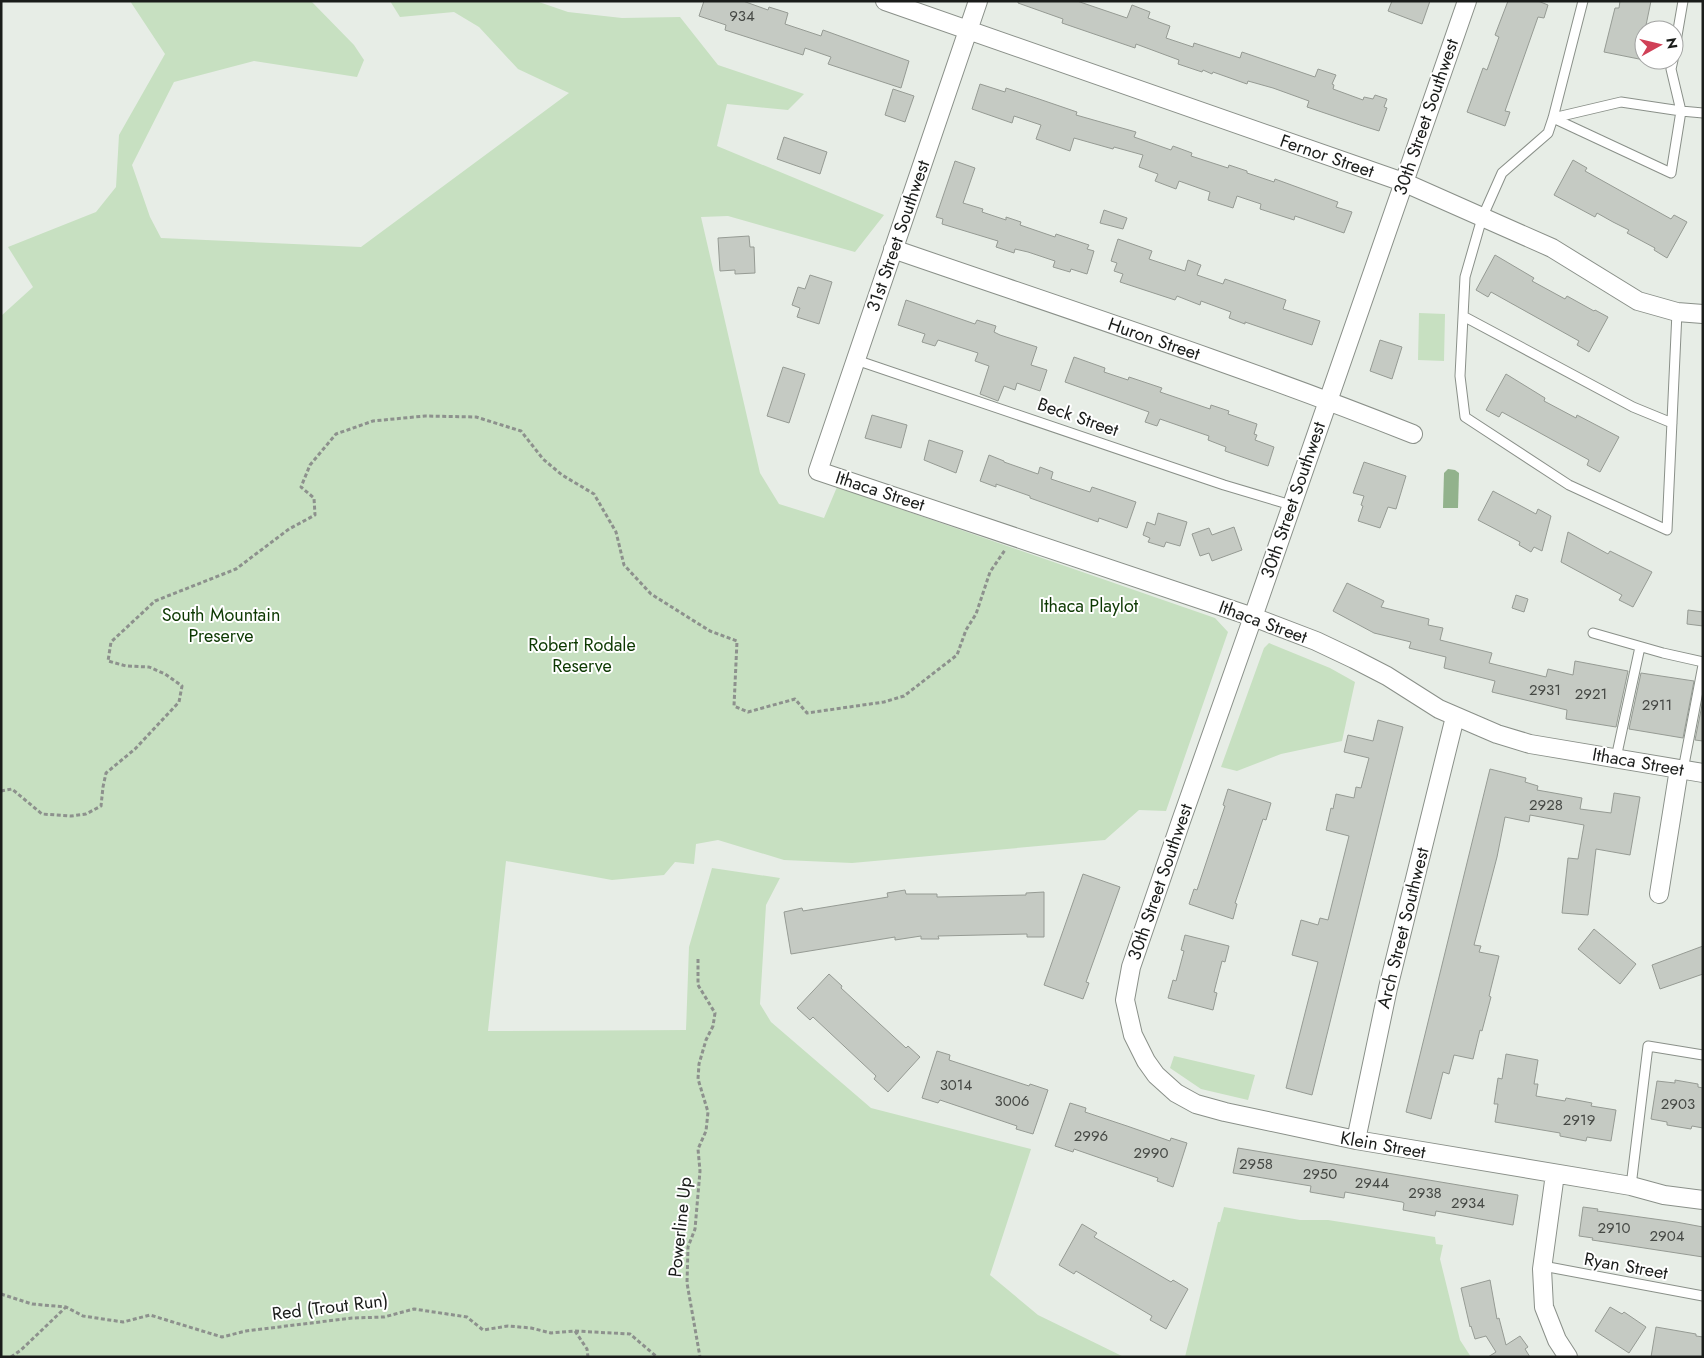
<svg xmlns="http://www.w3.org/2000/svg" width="1704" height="1358" font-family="Jost,sans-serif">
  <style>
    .green { fill: #c7e0c1 }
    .water { fill: #92b28c }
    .building { fill: #c5cac3; stroke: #969b94 }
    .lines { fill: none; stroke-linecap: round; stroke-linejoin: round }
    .service-casing { stroke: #8a9089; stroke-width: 11 }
    .minor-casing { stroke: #8a9089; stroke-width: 20 }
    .path { stroke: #8d918d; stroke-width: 3; stroke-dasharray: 4 2.5; stroke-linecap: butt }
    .service { stroke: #fff; stroke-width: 9 }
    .minor { stroke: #fff; stroke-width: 18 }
    .labels { text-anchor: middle; stroke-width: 4; stroke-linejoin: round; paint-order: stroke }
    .number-label { font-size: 15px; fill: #454844 }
    .street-label { font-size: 18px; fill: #1a1c1a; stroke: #fff }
    .park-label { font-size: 18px; fill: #0d3902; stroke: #fff }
  </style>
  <rect width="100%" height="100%" fill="#e7ede6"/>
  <path class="green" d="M 130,1 L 311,1 L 354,45 L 364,60 L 357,77 L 254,61 L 174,82 L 132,165 L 150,217 L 161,238 L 361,247 L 569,93 L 518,69 L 479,27 L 454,12 L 400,17 L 390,1 L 536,1 L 568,12 L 622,18 L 680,17 L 718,65 L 804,94 L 788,110 L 727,104 L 717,146 L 884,215 L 855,252 L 728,216 L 701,217 L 760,473 L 779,504 L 824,518 L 837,487 L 1215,618 L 1228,632 L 1166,811 L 1139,810 L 1105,840 L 852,863 L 784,860 L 718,840 L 696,844 L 694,864 L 675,862 L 664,875 L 612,880 L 506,861 L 488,1031 L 686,1030 L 689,947 L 712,868 L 780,878 L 766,905 L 760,1004 L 771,1022 L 871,1108 L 1031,1149 L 990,1275 L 1038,1315 L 1124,1357 L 1,1357 L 1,316 L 33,287 L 8,247 L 96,212 L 116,187 L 119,135 L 165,54 Z
    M 1419,313 L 1445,314 L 1444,361 L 1418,360 Z
    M 1269,643 L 1330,668 L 1355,682 L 1342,741 L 1281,754 L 1237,771 L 1221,767 L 1264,648 Z
    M 1174,1056 L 1255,1075 L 1248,1100 L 1201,1089 L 1170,1068 Z
    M 1224,1207 L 1300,1220 L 1328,1220 L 1435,1237 L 1436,1244 L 1443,1245 L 1440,1259 L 1460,1340 L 1471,1357 L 1185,1357 L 1218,1222 L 1220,1222 Z"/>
  <path class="water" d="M 1448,469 L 1455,470 L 1459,473 L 1458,508 L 1443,508 L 1444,473 Z"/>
  <path class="building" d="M 704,1 L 743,1 L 768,10 L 769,7 L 788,13 L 785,24 L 821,36 L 823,30 L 909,61 L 901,88 L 828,64 L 831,57 L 805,48 L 803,55 L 725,30 L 726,25 L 699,16 Z
    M 1018,1 L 1077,1 L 1127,18 L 1132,5 L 1150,12 L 1148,18 L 1170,26 L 1166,38 L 1193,47 L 1194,43 L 1240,58 L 1242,52 L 1315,77 L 1318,69 L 1336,75 L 1332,84 L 1334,85 L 1333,89 L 1363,100 L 1364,97 L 1373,99 L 1375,95 L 1387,99 L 1384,107 L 1387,108 L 1379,131 L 1360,125 L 1307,107 L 1309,101 L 1273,88 L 1248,81 L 1247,84 L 1213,72 L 1212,74 L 1203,70 L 1202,72 L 1178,64 L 1179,60 L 1136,44 L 1135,48 L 1062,23 L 1063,19 L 1018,3 Z
    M 1392,1 L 1430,1 L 1422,24 L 1388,11 Z
    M 1508,1 L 1538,1 L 1548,5 L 1544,18 L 1538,17 L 1505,111 L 1510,112 L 1505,126 L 1467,112 L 1483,68 L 1487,70 L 1499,37 L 1495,35 Z
    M 1620,1 L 1651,1 L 1645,30 L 1644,30 L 1644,60 L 1604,52 L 1615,8 L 1619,8 Z
    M 980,84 L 1005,92 L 1006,88 L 1036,98 L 1077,112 L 1076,115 L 1136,132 L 1134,137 L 1171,150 L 1173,146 L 1192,153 L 1191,156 L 1228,168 L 1229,165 L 1247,171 L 1247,173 L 1274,182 L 1275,179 L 1338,202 L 1336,207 L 1352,212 L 1344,233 L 1295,216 L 1294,220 L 1260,209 L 1261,204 L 1237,196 L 1233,208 L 1208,200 L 1210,192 L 1179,181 L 1176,189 L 1155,181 L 1158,174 L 1139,167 L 1143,155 L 1114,147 L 1113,149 L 1074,138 L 1070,151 L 1036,139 L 1041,125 L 1014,116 L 1012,123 L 972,109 Z
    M 893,89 L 914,96 L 905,122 L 885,115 Z
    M 784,137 L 827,152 L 820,174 L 777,159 Z
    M 1573,160 L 1587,168 L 1585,171 L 1671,219 L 1674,215 L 1687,222 L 1667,258 L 1654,250 L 1655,248 L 1627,233 L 1629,230 L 1613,222 L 1597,213 L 1595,217 L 1554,195 Z
    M 955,161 L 975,168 L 963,203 L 983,209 L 982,212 L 1006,220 L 1006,217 L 1021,222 L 1020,225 L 1055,237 L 1056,234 L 1089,245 L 1087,249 L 1094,251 L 1087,274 L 1071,269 L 1070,272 L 1053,267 L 1055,261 L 1028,252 L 1015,249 L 1014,253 L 996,247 L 998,241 L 942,224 L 943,219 L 936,217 Z
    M 1104,210 L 1127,218 L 1123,229 L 1100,223 Z
    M 749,236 L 750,247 L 754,247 L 755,273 L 735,274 L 735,270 L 720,271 L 718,238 Z
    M 1118,239 L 1152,251 L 1149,259 L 1185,271 L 1188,260 L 1201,265 L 1197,275 L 1223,284 L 1225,279 L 1286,300 L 1283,309 L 1320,321 L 1312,345 L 1245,322 L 1245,324 L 1229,318 L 1231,312 L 1201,301 L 1200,305 L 1177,296 L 1175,300 L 1120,282 L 1123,274 L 1114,271 L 1117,263 L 1111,261 Z
    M 1495,255 L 1534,278 L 1532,281 L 1565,299 L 1567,296 L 1594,311 L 1595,310 L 1608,317 L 1589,352 L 1577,345 L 1579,341 L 1491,292 L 1488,297 L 1476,290 Z
    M 810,275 L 832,282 L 819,324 L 797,317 L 800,308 L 792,305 L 798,287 L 805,289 Z
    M 906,300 L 975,324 L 977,320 L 996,326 L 994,332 L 1000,335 L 1037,347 L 1031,365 L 1047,370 L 1040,391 L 1017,383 L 1015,390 L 1004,386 L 998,401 L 980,394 L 989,366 L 975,361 L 978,353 L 938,340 L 935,346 L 922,342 L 925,334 L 898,325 Z
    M 1380,340 L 1402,347 L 1392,379 L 1370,371 Z
    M 1074,357 L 1105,368 L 1104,372 L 1128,380 L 1129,377 L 1162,388 L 1160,392 L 1210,409 L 1211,405 L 1229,411 L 1228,414 L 1257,424 L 1254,434 L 1257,435 L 1255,440 L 1274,447 L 1268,466 L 1225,451 L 1226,447 L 1208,440 L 1209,436 L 1160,419 L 1157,426 L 1145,422 L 1149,412 L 1065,382 Z
    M 783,367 L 805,374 L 789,423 L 767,416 Z
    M 1506,374 L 1545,398 L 1544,401 L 1576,418 L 1577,415 L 1619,437 L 1600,472 L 1587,465 L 1589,460 L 1502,412 L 1499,417 L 1486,410 Z
    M 872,415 L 907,425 L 901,448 L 865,438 Z
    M 929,440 L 963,451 L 956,473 L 924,460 Z
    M 989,455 L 1004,461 L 1004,462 L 1038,474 L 1040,467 L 1053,472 L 1051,479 L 1090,492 L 1092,487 L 1136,502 L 1127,528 L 1099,518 L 1098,522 L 1030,498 L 1030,496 L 996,484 L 996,487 L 980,481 Z
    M 1364,462 L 1406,476 L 1396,509 L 1388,507 L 1380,528 L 1358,521 L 1363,506 L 1361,505 L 1364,496 L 1353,493 Z
    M 1493,491 L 1536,514 L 1538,509 L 1551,516 L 1542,551 L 1534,547 L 1531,552 L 1519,545 L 1520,542 L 1478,520 Z
    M 1158,513 L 1187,522 L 1180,546 L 1166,542 L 1164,547 L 1148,542 L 1150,538 L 1143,535 L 1147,522 L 1155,525 Z
    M 1234,527 L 1242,550 L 1212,561 L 1209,553 L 1200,556 L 1192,534 L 1209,528 L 1212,535 Z
    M 1568,532 L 1608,554 L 1610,551 L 1652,572 L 1633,607 L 1619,600 L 1622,595 L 1561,562 Z
    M 1347,583 L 1384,601 L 1381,607 L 1429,619 L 1428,625 L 1443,628 L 1440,640 L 1492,653 L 1489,663 L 1546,677 L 1548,669 L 1573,675 L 1575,661 L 1628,671 L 1616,727 L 1566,719 L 1567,710 L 1492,692 L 1495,681 L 1444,668 L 1446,657 L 1409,648 L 1411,642 L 1374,633 L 1333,611 Z
    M 1516,595 L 1528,599 L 1524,612 L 1512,608 Z
    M 1688,610 L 1703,612 L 1703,626 L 1687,624 Z
    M 1641,673 L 1694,681 L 1683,738 L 1629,729 Z
    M 1703,700 L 1703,741 L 1695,740 Z
    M 1378,720 L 1403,727 L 1312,1095 L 1286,1088 L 1318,962 L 1292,955 L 1301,920 L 1318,925 L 1320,918 L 1328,920 L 1349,836 L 1326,830 L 1331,808 L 1333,809 L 1336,794 L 1354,798 L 1356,787 L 1361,788 L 1369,758 L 1344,752 L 1348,735 L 1373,741 Z
    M 1490,769 L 1526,778 L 1525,782 L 1538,786 L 1537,790 L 1582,798 L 1580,809 L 1611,813 L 1614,793 L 1640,797 L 1638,809 L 1630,855 L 1596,849 L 1588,915 L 1562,913 L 1568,858 L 1578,859 L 1584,825 L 1530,815 L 1529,822 L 1505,817 L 1497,857 L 1474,945 L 1481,946 L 1479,952 L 1499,956 L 1489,996 L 1491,997 L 1482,1031 L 1480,1030 L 1473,1059 L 1454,1055 L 1449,1074 L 1443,1072 L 1431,1119 L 1406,1112 Z
    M 1228,789 L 1271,803 L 1266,820 L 1263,819 L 1235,903 L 1237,904 L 1233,919 L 1189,904 L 1194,889 L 1197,890 L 1225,806 L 1223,805 Z
    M 1083,874 L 1120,887 L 1086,982 L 1089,983 L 1083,999 L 1044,985 Z
    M 905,890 L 906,894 L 937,894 L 937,897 L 1026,895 L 1026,893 L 1044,892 L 1044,937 L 1027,937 L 1027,934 L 938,936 L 939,939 L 921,939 L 921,936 L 895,940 L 895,937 L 791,954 L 784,912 L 802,908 L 803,911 L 888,897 L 887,893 Z
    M 1594,929 L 1636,964 L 1620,984 L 1578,949 Z
    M 1185,935 L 1229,946 L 1225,962 L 1222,961 L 1214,992 L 1217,993 L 1213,1010 L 1168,998 L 1173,980 L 1176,981 L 1184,951 L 1181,950 Z
    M 1703,946 L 1703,974 L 1660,989 L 1652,965 Z
    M 829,974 L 842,986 L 841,988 L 906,1048 L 908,1046 L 920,1057 L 888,1092 L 874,1079 L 876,1076 L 813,1017 L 810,1020 L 797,1008 Z
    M 937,1051 L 950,1055 L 949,1060 L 1029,1086 L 1030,1084 L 1048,1090 L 1033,1134 L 1016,1129 L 1017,1126 L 940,1100 L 938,1103 L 922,1098 Z
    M 1506,1054 L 1538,1060 L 1534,1084 L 1538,1084 L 1536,1096 L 1565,1101 L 1566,1098 L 1592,1103 L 1591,1106 L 1616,1110 L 1611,1141 L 1587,1137 L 1586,1141 L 1560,1136 L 1560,1133 L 1495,1122 L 1498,1104 L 1494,1104 L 1498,1078 L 1502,1079 Z
    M 1675,1080 L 1698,1084 L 1698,1087 L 1703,1088 L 1703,1128 L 1692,1126 L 1691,1129 L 1667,1125 L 1667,1122 L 1651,1119 L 1657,1081 L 1675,1083 Z
    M 1070,1103 L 1086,1108 L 1085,1112 L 1127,1126 L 1170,1141 L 1171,1138 L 1187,1143 L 1173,1187 L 1157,1181 L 1158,1178 L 1074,1149 L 1073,1152 L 1055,1146 Z
    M 1238,1148 L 1518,1195 L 1513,1225 L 1436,1211 L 1435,1216 L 1403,1210 L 1404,1203 L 1402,1202 L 1345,1192 L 1344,1198 L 1310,1192 L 1311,1186 L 1233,1173 Z
    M 1583,1207 L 1598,1209 L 1597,1211 L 1676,1222 L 1703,1227 L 1703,1257 L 1592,1240 L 1593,1238 L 1579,1236 Z
    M 1082,1224 L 1097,1233 L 1094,1237 L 1171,1282 L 1173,1280 L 1188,1289 L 1166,1329 L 1150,1320 L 1152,1316 L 1076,1271 L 1074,1274 L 1059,1265 Z
    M 1490,1280 L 1497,1319 L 1499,1318 L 1506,1345 L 1520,1336 L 1528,1347 L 1525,1349 L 1530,1357 L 1488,1357 L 1496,1352 L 1486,1336 L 1475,1339 L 1471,1326 L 1470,1327 L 1461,1288 Z
    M 1610,1307 L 1622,1314 L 1624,1312 L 1646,1327 L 1629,1353 L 1595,1331 Z
    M 1656,1327 L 1696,1334 L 1696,1336 L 1703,1337 L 1703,1357 L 1651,1357 Z"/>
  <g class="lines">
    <g class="service-casing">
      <path id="service" d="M 1583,1 L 1553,118 L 1548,133 L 1502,173 L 1482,218 L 1465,277 L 1460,376 L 1465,417 L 1569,485 L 1667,530 L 1677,312
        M 1674,53 L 1683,1
        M 1553,118 L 1671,173 L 1681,111 L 1703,113
        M 1553,118 L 1621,102 L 1681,111 L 1671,69 L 1673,60
        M 1463,316 L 1633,407 L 1672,423
        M 856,360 L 1224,485 L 1291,505
        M 1593,633 L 1663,653 L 1703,662
        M 1616,758 L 1640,647
        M 1683,770 L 1703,665
        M 1631,1186 L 1648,1046 L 1703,1055
        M 1543,1266 L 1703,1296"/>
    </g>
    <g class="minor-casing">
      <path id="minor" d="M 885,1 L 1403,182 L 1552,248 L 1638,301 L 1677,312 L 1703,314
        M 978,1 L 818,471 L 1253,617 L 1316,641 L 1354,659 L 1387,676 L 1439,709 L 1497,734 L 1530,744 L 1703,773
        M 1467,1 L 1253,617 L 1181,821 L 1131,967 L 1125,1000 L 1133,1035 L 1146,1061 L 1156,1075 L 1176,1093 L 1196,1104 L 1225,1112 L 1356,1140 L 1631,1186 L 1664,1195 L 1703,1200
        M 893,249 C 1067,309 1242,366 1413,434
        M 1659,894 L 1679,769
        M 1356,1140 L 1388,988 L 1455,717
        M 1555,1174 L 1542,1269 L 1544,1307 L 1557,1340 L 1568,1357"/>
    </g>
    <path class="path" d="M 1,791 L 12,789 L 42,814 L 71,816 L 86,814 L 101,806 L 103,787 L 106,773 L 135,749 L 179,702 L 182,686 L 165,674 L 149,667 L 126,666 L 108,661 L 111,642 L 155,601 L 236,569 L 289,529 L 315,515 L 314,498 L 301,487 L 310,465 L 336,434 L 373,421 L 425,416 L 476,417 L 521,431 L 543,459 L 562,475 L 594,494 L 616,532 L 624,565 L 651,594 L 710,631 L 737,641 L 734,706 L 748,712 L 795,699 L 807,713 L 884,702 L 904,696 L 957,655 L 966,630 L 976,614 L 990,572 L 1005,550
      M 698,959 L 698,985 L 715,1013 L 713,1026 L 706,1040 L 699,1064 L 698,1079 L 708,1112 L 706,1131 L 698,1149 L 700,1171 L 695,1229 L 688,1247 L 687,1283 L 700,1357
      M 1,1294 L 32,1304 L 66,1307 L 83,1316 L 123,1322 L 150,1315 L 222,1337 L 246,1331 L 352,1318 L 384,1317 L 414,1309 L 467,1317 L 483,1330 L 508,1326 L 531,1328 L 551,1333 L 575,1331 L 630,1334 L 657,1357
      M 575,1331 L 587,1349 L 588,1357
      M 11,1357 L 21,1350 L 66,1307"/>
    <use href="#service" class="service"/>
    <use href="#minor" class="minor"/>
  </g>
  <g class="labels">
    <g class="number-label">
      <text x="742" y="21">934</text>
      <text x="1545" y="695">2931</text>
      <text x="1591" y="699">2921</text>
      <text x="1657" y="710">2911</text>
      <text x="1546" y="810">2928</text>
      <text x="956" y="1090">3014</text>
      <text x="1012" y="1106">3006</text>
      <text x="1678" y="1109">2903</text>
      <text x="1579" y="1125">2919</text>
      <text x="1091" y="1141">2996</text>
      <text x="1151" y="1158">2990</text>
      <text x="1256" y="1169">2958</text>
      <text x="1320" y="1179">2950</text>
      <text x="1372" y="1188">2944</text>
      <text x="1425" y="1198">2938</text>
      <text x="1468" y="1208">2934</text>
      <text x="1614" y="1233">2910</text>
      <text x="1667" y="1241">2904</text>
    </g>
    <g class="street-label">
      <text transform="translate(1426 117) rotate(-71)" y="6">30th Street Southwest</text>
      <text transform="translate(1327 156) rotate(19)" y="6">Fernor Street</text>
      <text transform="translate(898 236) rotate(-71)" y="6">31st Street Southwest</text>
      <text transform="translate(1154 339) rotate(19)" y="6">Huron Street</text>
      <text transform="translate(1078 417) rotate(19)" y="6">Beck Street</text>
      <text transform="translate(880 491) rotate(18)" y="6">Ithaca Street</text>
      <text transform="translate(1293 500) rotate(-71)" y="6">30th Street Southwest</text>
      <text transform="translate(1263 622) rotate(20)" y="6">Ithaca Street</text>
      <text transform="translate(1638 762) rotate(10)" y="6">Ithaca Street</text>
      <text transform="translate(1160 882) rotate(-71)" y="6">30th Street Southwest</text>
      <text transform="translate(1403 928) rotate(-76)" y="6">Arch Street Southwest</text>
      <text transform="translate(1383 1145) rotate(10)" y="6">Klein Street</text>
      <text transform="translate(680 1227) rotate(-84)" y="6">Powerline Up</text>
      <text transform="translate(1626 1266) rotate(10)" y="6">Ryan Street</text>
      <text transform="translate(330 1307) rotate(-7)" y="6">Red (Trout Run)</text>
    </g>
    <g class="park-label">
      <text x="1089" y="612">Ithaca Playlot</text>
      <text x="221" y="621">South Mountain<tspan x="221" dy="21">Preserve</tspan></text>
      <text x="582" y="651">Robert Rodale<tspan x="582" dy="21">Reserve</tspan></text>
    </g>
  </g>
  <rect width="1704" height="1358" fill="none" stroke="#1a1c1a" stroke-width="5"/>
  <g transform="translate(1659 45) rotate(82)"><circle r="24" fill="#ffffff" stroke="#a3a4a3"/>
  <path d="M0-4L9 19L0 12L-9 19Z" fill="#d04057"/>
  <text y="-8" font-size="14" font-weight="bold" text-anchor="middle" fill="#1a1c1a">N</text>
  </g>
</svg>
